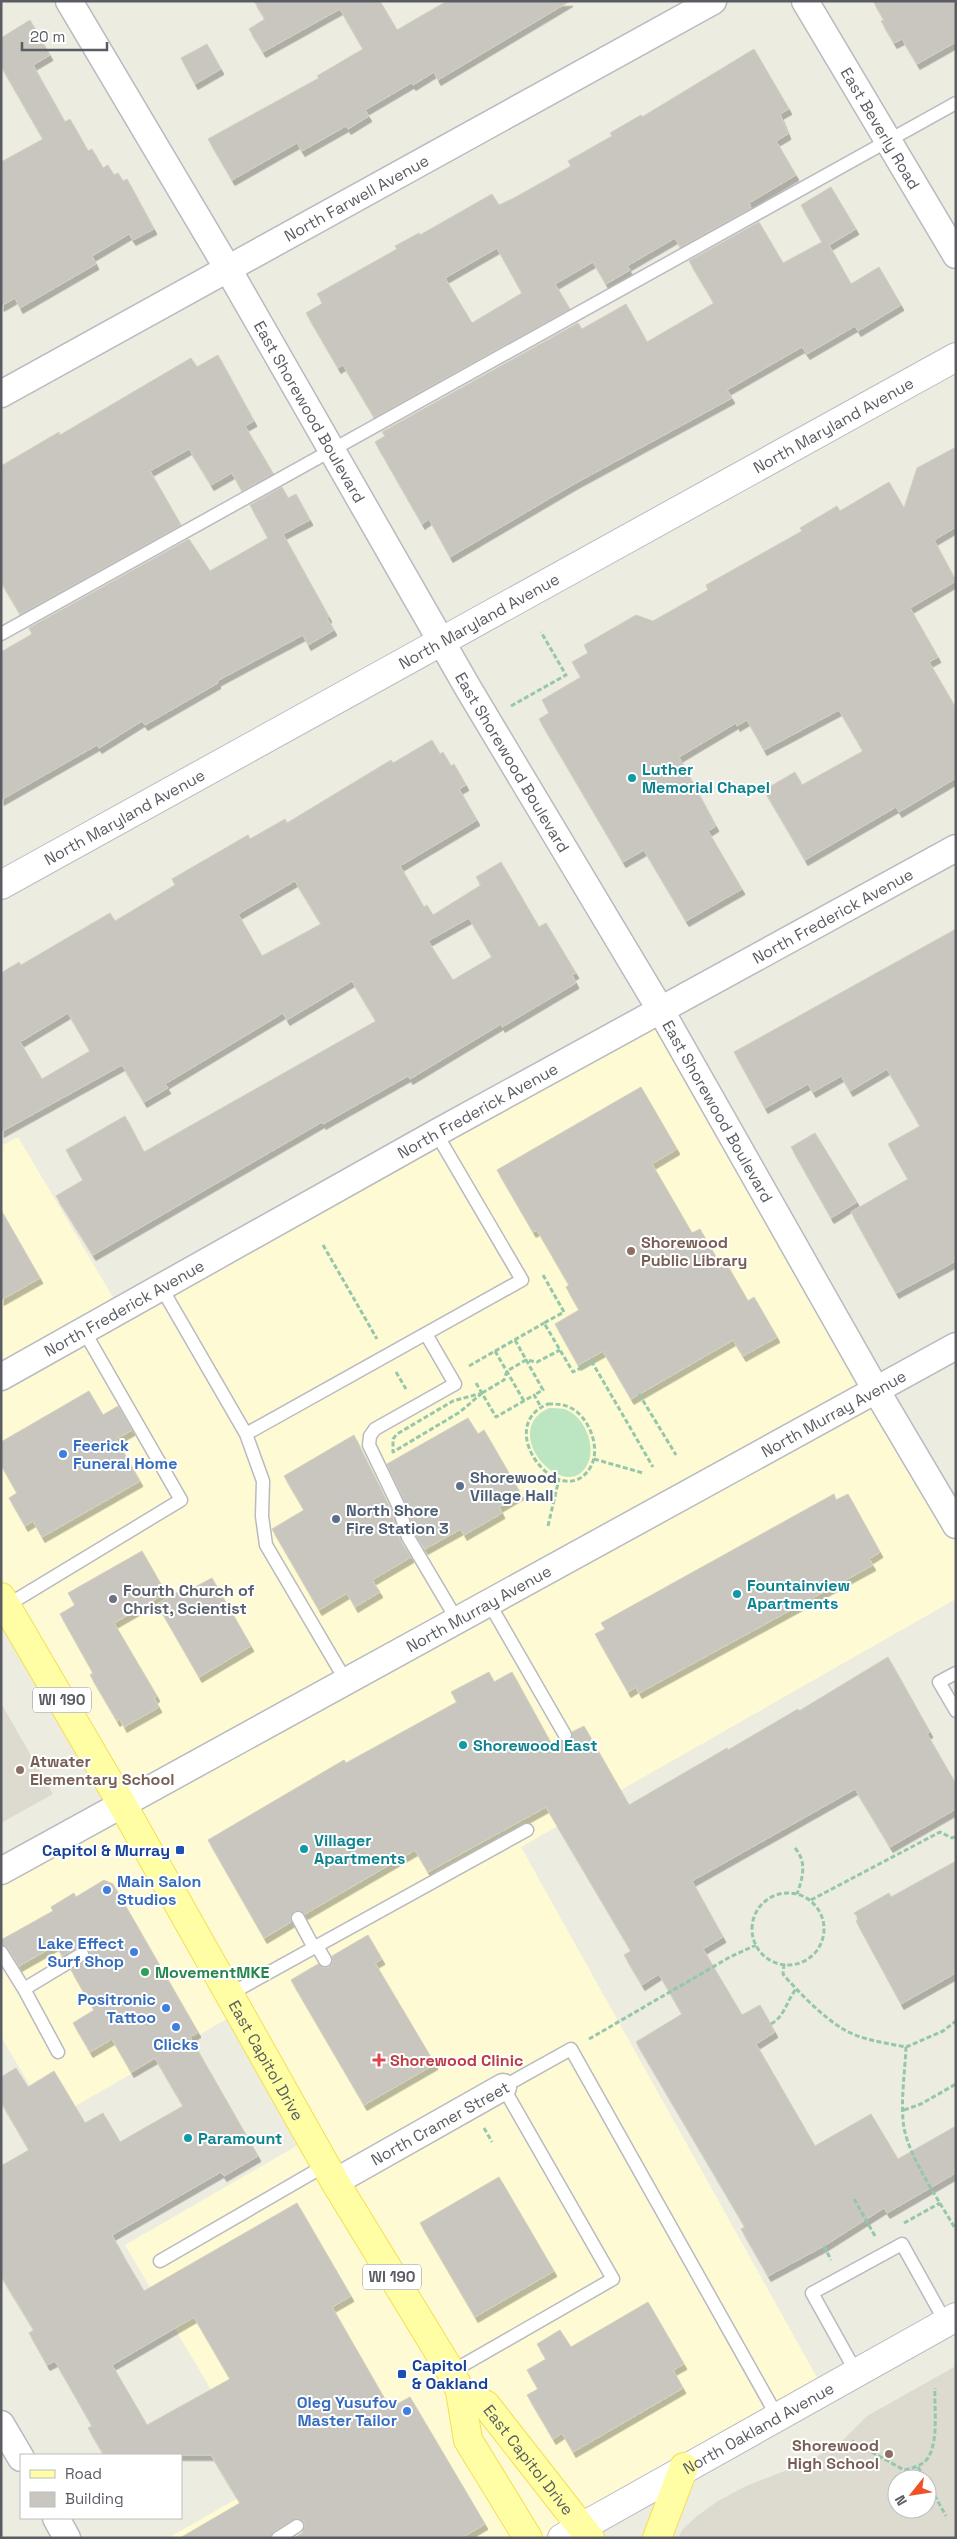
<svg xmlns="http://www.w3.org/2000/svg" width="957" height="2539" font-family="'Space Grotesk',sans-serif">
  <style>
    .commercial { fill: #fefbd4 }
    .education { fill: #dddbcf; fill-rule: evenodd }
    .green { fill: #bce6c2 }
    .building { fill: #c8c6be; stroke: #d2cfbf; fill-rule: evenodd; filter: url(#shadow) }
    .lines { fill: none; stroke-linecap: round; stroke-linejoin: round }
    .lane-casing { stroke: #b9bac0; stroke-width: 15 }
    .street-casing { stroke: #b9bac0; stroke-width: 29 }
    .secondary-casing { stroke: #babcc3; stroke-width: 30 }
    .primary-casing { stroke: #f4df52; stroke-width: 30 }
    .path { stroke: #95c7aa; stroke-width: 3; stroke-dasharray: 5 2.5; stroke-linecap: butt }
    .lane { stroke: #fff; stroke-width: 12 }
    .street { stroke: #fff; stroke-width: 26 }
    .secondary { stroke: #fff; stroke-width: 28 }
    .primary { stroke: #fffea4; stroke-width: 28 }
    .culture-dot { fill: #0f9aa8; stroke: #fff; stroke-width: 2 }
    .education-dot { fill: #8d6e63; stroke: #fff; stroke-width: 2 }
    .shop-dot { fill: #3f7fe0; stroke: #fff; stroke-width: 2 }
    .service-dot { fill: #5c6f8a; stroke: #fff; stroke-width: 2 }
    .worship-dot { fill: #6b7280; stroke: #fff; stroke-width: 2 }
    .transit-dot { fill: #1a4fb4; stroke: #fff; stroke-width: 2 }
    .leisure-dot { fill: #2e9e5b; stroke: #fff; stroke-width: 2 }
    .health-dot { fill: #e0444e; stroke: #fff; stroke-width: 2 }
    .labels { text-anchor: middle; stroke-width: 4; stroke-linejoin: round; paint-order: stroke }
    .shield { fill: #fff; stroke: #8b8d91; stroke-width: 1 }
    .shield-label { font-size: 15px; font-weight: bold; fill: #595c62 }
    .street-label { font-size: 16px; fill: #595c62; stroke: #fff }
    .culture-label { font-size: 16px; font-weight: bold; fill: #0d838f; stroke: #fff; text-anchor: start }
    .education-label { font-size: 16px; font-weight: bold; fill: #785e54; stroke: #fff; text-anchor: start }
    .shop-label { font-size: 16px; font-weight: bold; fill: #366cbe; stroke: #fff; text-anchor: end }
    .service-label { font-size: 16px; font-weight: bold; fill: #4e5e75; stroke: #fff; text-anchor: start }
    .worship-label { font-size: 16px; font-weight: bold; fill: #5b616d; stroke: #fff; text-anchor: start }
    .transit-label { font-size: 16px; font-weight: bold; fill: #164399; stroke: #fff; text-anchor: end }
    .leisure-label { font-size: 16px; font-weight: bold; fill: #27864d; stroke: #fff; text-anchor: start }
    .health-label { font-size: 16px; font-weight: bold; fill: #be3a42; stroke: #fff; text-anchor: start }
  </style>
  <defs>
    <filter id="shadow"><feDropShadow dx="3" dy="5.5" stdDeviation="0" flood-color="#0004"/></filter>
  </defs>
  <rect width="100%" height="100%" fill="#edece1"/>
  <path class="commercial" d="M 660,1009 L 956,1525 L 956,1599 L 521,1847 L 824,2390 L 563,2538 L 168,2538 L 266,2482 L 125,2245 L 310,2138 L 239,2012 L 51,2120 L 1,2037 L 1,1871 L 122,1804 L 1,1597 L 1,1146 L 18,1137 L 114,1299 Z"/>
  <path class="education" d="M 1,1703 L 53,1794 L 1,1823 Z
    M 956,2366 L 956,2538 L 678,2538 L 682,2530 L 697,2516 L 718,2501 L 746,2486 L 805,2463 L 839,2444 L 867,2416 ZM 897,2479 L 927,2479 L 927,2509 L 897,2509 Z"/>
  <path class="green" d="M 549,1408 C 554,1408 559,1408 564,1409 C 584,1415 596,1445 588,1463 C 568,1508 496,1432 549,1408 Z"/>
  <path class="building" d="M 254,1 L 380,1 L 397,30 L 447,1 L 570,1 L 438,80 L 434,72 L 413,85 L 411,83 L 365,110 L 369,116 L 348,129 L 346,126 L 302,151 L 297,143 L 232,180 L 208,139 L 319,78 L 317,76 L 363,49 L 340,9 L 263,52 L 249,29 L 265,19 Z
    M 873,1 L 956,1 L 956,42 L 917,64 L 902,39 L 894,43 L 881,21 L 884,20 Z
    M 30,20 L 50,55 L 33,65 L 65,122 L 70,119 L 88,151 L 92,149 L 103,168 L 108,165 L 114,175 L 118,173 L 123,181 L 127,179 L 154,229 L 133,240 L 129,234 L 92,256 L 96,264 L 20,308 L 15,298 L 1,306 L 1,162 L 43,139 L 1,66 L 1,38 Z
    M 207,44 L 221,69 L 195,84 L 181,58 Z
    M 754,49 L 789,109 L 780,114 L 788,134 L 776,141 L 796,175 L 749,203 L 751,208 L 680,247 L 675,238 L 627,266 L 630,270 L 606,284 L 593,262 L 555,284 L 570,309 L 374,417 L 343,365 L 338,368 L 306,313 L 323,303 L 317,294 L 397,249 L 395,246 L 419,233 L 420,235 L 492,194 L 499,205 L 514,198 L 571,166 L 568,161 L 612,136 L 610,133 L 641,115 L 642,117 ZM 497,248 L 522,293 L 472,323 L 445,278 Z
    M 831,187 L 856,229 L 829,245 L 851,284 L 879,267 L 901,305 L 858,331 L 855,326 L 807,354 L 802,347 L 727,390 L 732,398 L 574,484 L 450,557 L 429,519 L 422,524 L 375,442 L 385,436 L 382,432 L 578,323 L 582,329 L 626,304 L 647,342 L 714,303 L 689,261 L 759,222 L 783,263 L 822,242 L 801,205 Z
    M 218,355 L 254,421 L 245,426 L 273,473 L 242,491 L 232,473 L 211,485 L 189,449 L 150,471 L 181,525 L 20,614 L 1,582 L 1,466 L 59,432 L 60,435 L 191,358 L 197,367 Z
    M 956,447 L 956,527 L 934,540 L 956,581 L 910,608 L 938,657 L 929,662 L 956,708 L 956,778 L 899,812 L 896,807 L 805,860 L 764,790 L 795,772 L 802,785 L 863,751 L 839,710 L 764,750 L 747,720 L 737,726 L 736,723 L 679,757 L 716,826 L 708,831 L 742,889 L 686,921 L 644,850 L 623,862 L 539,719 L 549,713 L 542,700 L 581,677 L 572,662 L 588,653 L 584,645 L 636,615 L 653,621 L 708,590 L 706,585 L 802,531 L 800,528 L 837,506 L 840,511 L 889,482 L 904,508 L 917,468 Z
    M 282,487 L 288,498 L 296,494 L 310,520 L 283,534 L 329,617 L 327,618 L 334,630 L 308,645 L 303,635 L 217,681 L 218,683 L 145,725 L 142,721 L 99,748 L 97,745 L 1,800 L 1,652 L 32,634 L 29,628 L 189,539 L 210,571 L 268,538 L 250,505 Z
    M 432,740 L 440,754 L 443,752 L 451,766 L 454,764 L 466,785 L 459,789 L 477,820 L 400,866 L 424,907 L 427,905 L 433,915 L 481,885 L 476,877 L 501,862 L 539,927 L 546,923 L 576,973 L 572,975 L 576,983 L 502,1027 L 501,1024 L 410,1079 L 408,1076 L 323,1124 L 322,1122 L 93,1255 L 56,1196 L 83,1180 L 66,1150 L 125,1116 L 144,1152 L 376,1021 L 352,981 L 287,1020 L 283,1013 L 165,1084 L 168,1088 L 144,1102 L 122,1065 L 1,1132 L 1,973 L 19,962 L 21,965 L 110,913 L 115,921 L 175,885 L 172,879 L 248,835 L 250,839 L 285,819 L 287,823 L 391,760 L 393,763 ZM 295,881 L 321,924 L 262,956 L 238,914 ZM 469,918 L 492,957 L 453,980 L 428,941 ZM 68,1013 L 90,1051 L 42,1079 L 20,1042 Z
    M 956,929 L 956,1261 L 896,1293 L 851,1212 L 908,1179 L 888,1144 L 920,1126 L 887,1069 L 850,1091 L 841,1076 L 813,1092 L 808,1084 L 765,1108 L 734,1052 Z
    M 641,1087 L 677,1149 L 652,1164 L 692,1233 L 700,1229 L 720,1264 L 725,1261 L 748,1301 L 754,1297 L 777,1337 L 743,1356 L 733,1340 L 631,1399 L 603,1351 L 578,1365 L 555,1324 L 579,1310 L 566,1287 L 569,1285 L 537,1230 L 533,1232 L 497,1170 Z
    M 815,1133 L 857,1202 L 831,1218 L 791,1147 Z
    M 1,1210 L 40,1278 L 1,1300 Z
    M 89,1391 L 103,1415 L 118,1406 L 132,1430 L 116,1439 L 140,1481 L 42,1537 L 33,1521 L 25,1526 L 9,1498 L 17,1493 L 1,1465 L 1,1442 Z
    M 468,1418 L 478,1434 L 484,1430 L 521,1494 L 499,1507 L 502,1513 L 464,1535 L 461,1529 L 425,1549 L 415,1534 L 405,1502 L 387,1464 Z
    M 354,1435 L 390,1508 L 400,1540 L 411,1557 L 372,1580 L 380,1592 L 355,1607 L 347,1593 L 319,1610 L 272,1529 L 304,1510 L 284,1476 Z
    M 834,1494 L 836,1500 L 848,1494 L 880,1552 L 869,1559 L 873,1565 L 639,1693 L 636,1687 L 628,1692 L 595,1634 L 605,1629 L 601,1623 Z
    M 142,1551 L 166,1593 L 114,1623 L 157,1696 L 154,1698 L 159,1707 L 124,1727 L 120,1719 L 117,1721 L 90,1675 L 93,1673 L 60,1614 L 75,1605 L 68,1593 Z
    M 212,1578 L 251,1646 L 199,1677 L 157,1604 L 180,1591 L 182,1594 Z
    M 888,1657 L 930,1732 L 927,1734 L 956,1784 L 956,1809 L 890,1847 L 855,1789 L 692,1881 L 723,1937 L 703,1949 L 742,2015 L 760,2005 L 775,2032 L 756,2044 L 815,2146 L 871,2114 L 898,2159 L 956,2126 L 956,2173 L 887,2213 L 884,2208 L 824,2246 L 768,2276 L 741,2229 L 745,2227 L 636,2042 L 682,2014 L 659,1974 L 642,1985 L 624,1955 L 631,1951 L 546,1807 L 428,1872 L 415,1850 L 305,1914 L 299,1910 L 294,1911 L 290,1917 L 291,1922 L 264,1938 L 208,1840 L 344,1760 L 346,1763 L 457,1702 L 451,1692 L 489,1672 L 494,1682 L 512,1672 L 551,1743 L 558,1739 L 561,1742 L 569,1742 L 572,1739 L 572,1732 L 584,1726 L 629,1805 L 727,1748 L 728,1750 L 798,1709 L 799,1711 Z
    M 956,1861 L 956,1973 L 901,2004 L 856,1921 L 859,1919 L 854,1913 L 889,1893 L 891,1897 Z
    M 104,1880 L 113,1884 L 198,2032 L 190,2037 L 258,2156 L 224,2176 L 221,2172 L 112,2235 L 125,2259 L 144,2291 L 297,2203 L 351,2296 L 332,2307 L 390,2408 L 410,2397 L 485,2524 L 461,2538 L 294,2538 L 302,2533 L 305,2526 L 304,2521 L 297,2518 L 274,2531 L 270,2538 L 180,2538 L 240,2503 L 211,2455 L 104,2455 L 88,2428 L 92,2426 L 55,2361 L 47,2365 L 29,2333 L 34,2330 L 1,2276 L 1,2166 L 29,2150 L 1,2102 L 1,2077 L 16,2068 L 28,2087 L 54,2071 L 85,2123 L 103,2113 L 120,2142 L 183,2106 L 155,2058 L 131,2072 L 112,2039 L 90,2052 L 73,2023 L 94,2010 L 71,1970 L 89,1958 L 90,1953 L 86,1947 L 78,1947 L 62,1956 L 56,1945 L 19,1966 L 8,1948 L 1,1944 L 1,1940 L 53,1911 L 51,1907 L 74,1893 L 76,1897 ZM 194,2317 L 230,2379 L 147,2425 L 112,2365 Z
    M 368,1935 L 382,1959 L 375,1963 L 435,2064 L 364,2105 L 291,1980 L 318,1964 L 324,1968 L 329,1967 L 333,1961 L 332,1956 Z
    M 499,2177 L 554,2271 L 475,2317 L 420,2223 Z
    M 648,2302 L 684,2364 L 673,2370 L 683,2388 L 573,2452 L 562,2433 L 553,2439 L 527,2395 L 538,2389 L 527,2370 L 546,2359 L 537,2344 L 560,2330 L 571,2347 Z"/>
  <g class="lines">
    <g class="lane-casing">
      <path id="lane" d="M 1,634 L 956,103
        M 161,1287 L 246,1434 L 263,1481 L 262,1516 L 266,1545 L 346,1681
        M 426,1334 L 455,1384 L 375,1429 L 370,1436 L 369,1445 L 398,1505 L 408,1537 L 457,1620
        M 246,1434 L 522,1280 L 436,1133
        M 489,1603 L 565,1735
        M 6,1606 L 181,1500 L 84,1331
        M 956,1673 L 939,1682 L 956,1711
        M 298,1918 L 314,1948
        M 317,1946 L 325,1960
        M 1,1952 L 24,1989 L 82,1954
        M 24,1989 L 58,2052
        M 230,1994 L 527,1830
        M 160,2261 L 326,2165
        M 451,2372 L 613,2279 L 503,2087 L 571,2049 L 777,2416
        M 856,2372 L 812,2293 L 902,2244 L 946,2323
        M 278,2538 L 297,2526"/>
    </g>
    <g class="street-casing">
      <g id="street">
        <path id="s1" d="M 69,1 L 228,269 L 468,688 L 660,1009 L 876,1390 L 956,1525"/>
        <path id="s2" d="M 805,1 L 956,255"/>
        <path id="s3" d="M 1,394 L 713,1"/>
        <path id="s4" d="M 1,1377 L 436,1133 L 956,848"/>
        <path id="s5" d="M 1,1871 L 956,1346"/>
        <path d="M 335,2182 L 503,2087"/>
        <path d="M 1,2424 L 21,2458"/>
        <path d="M 56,2518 L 67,2538"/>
      </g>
    </g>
    <g class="secondary-casing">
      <g id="secondary">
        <path id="s6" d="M 1,885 L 956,357"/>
        <path id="s7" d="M 562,2538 L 956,2317"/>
      </g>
    </g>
    <g class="primary-casing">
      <g id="primary">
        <path id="s8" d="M 1,1597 L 122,1804 L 335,2182 L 451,2372 L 460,2391 L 468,2440 L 528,2538"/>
        <path id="s9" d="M 460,2391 L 486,2405 L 590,2538"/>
        <path d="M 657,2538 L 684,2467"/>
      </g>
    </g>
    <path class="path" d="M 511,706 L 566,675 L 541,632
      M 323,1245 L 377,1339
      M 543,1275 L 564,1312 L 544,1323 L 573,1372 L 592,1362 L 653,1467
      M 515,1340 L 543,1390 L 534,1395
      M 495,1351 L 524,1401
      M 469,1366 L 544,1323
      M 396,1372 L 406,1389
      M 476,1383 L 496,1417 L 534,1395 L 541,1407
      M 482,1393 L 460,1412 L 393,1452 L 393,1439 L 397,1434 L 453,1401 Z
      M 482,1393 L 504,1380 L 507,1371 L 526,1360 L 537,1362 L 560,1350
      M 639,1394 L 676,1455
      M 548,1404 C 556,1404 564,1404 571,1408 C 589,1417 602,1449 590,1468 C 561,1514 491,1427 548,1404 Z
      M 594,1459 L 643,1473
      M 548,1526 L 559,1479
      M 795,1848 C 807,1862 803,1877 797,1894
      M752 1929a36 36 0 1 1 72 0a36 36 0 1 1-72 0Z
      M 811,1900 L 940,1832 L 952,1838 L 956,1836
      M 784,1964 L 783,1974 C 797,1991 824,2018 843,2029 C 861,2040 886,2043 906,2047 C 905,2073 900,2103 904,2128 C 910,2159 940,2202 956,2230
      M 771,2024 C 785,2016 786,2002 796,1989
      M 589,2039 L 730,1957 L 756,1945
      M 906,2047 L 943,2031 L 956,2021
      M 904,2110 L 921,2104 L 956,2084
      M 484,2128 L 492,2142
      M 854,2199 L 875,2236
      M 904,2223 L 940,2203
      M 824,2246 L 831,2260
      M 852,2441 L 904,2470 C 913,2468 922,2466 928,2458 C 939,2440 934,2408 935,2388
      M 918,2467 L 925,2479
      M 927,2482 L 946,2516"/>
    <use href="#lane" class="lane"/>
    <use href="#street" class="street"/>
    <use href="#secondary" class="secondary"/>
    <use href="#primary" class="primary"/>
  </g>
  <g class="culture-dot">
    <circle cx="632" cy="778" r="5"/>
    <circle cx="737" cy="1594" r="5"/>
    <circle cx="463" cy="1745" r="5"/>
    <circle cx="304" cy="1849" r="5"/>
    <circle cx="188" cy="2138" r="5"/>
  </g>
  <g class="education-dot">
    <circle cx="631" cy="1251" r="5"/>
    <circle cx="20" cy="1770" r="5"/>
    <circle cx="889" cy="2454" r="5"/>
  </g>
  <g class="shop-dot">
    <circle cx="63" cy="1454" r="5"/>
    <circle cx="107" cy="1890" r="5"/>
    <circle cx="134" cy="1952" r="5"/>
    <circle cx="166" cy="2008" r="5"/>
    <circle cx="176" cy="2027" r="5"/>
    <circle cx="407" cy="2411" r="5"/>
  </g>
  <g class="service-dot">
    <circle cx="460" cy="1486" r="5"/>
    <circle cx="336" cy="1519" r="5"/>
  </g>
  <circle class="worship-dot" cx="113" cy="1599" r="5"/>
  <g class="transit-dot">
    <rect x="175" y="1845" width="10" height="10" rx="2.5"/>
    <rect x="397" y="2369" width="10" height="10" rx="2.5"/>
  </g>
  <circle class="leisure-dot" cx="145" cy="1972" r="5"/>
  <path class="health-dot" d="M376.5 2052.5h5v5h5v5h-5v5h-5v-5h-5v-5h5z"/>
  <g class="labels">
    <g class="shield">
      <rect x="33" y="1687.5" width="58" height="25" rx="4"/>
      <rect x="363" y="2264.5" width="58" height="25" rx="4"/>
    </g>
    <g class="shield-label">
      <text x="62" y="1705">WI 190</text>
      <text x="392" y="2282">WI 190</text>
    </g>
    <g class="street-label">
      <text dy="6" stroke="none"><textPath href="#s2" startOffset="148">East Beverly Road</textPath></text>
      <text dy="6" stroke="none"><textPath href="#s3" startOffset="406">North Farwell Avenue</textPath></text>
      <text dy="6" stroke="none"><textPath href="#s1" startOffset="476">East Shorewood Boulevard</textPath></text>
      <text dy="6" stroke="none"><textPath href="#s6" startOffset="951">North Maryland Avenue</textPath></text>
      <text dy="6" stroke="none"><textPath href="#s6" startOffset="546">North Maryland Avenue</textPath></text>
      <text dy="6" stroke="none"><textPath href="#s1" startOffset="881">East Shorewood Boulevard</textPath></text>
      <text dy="6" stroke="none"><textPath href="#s6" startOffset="141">North Maryland Avenue</textPath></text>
      <text dy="6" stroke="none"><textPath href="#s4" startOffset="951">North Frederick Avenue</textPath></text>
      <text dy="6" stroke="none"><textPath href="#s4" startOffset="546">North Frederick Avenue</textPath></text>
      <text dy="6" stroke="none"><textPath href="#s1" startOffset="1286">East Shorewood Boulevard</textPath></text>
      <text dy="6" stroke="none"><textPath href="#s4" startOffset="141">North Frederick Avenue</textPath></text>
      <text dy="6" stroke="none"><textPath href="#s5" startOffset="950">North Murray Avenue</textPath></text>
      <text dy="6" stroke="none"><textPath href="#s5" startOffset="545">North Murray Avenue</textPath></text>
      <text dy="6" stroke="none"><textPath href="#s8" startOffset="534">East Capitol Drive</textPath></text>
      <text transform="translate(440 2123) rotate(-29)" y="6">North Cramer Street</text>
      <text dy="6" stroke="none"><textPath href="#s7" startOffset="225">North Oakland Avenue</textPath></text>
      <text dy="6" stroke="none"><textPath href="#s9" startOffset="99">East Capitol Drive</textPath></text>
    </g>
    <g class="culture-label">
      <text x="642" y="775">Luther<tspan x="642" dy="18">Memorial Chapel</tspan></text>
      <text x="747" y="1591">Fountainview<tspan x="747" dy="18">Apartments</tspan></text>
      <text x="473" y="1751">Shorewood East</text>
      <text x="314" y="1846">Villager<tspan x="314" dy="18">Apartments</tspan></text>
      <text x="198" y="2144">Paramount</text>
    </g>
    <g class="education-label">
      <text x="641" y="1248">Shorewood<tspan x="641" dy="18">Public Library</tspan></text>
      <text x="30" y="1767">Atwater<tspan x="30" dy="18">Elementary School</tspan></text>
      <text x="879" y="2451" text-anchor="end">Shorewood<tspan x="879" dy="18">High School</tspan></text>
    </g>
    <g class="shop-label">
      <text x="73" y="1451" text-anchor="start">Feerick<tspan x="73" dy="18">Funeral Home</tspan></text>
      <text x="117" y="1887" text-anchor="start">Main Salon<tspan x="117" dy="18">Studios</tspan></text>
      <text x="124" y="1949">Lake Effect<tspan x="124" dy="18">Surf Shop</tspan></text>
      <text x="156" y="2005">Positronic<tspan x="156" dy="18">Tattoo</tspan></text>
      <text x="176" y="2050" text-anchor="middle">Clicks</text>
      <text x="397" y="2408">Oleg Yusufov<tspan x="397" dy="18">Master Tailor</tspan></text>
    </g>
    <g class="service-label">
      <text x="470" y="1483">Shorewood<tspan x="470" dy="18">Village Hall</tspan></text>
      <text x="346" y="1516">North Shore<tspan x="346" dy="18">Fire Station 3</tspan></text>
    </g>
    <g class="worship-label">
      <text x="123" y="1596">Fourth Church of<tspan x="123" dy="18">Christ, Scientist</tspan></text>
    </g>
    <g class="transit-label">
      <text x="170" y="1856">Capitol &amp; Murray</text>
      <text x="412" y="2371" text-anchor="start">Capitol<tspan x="412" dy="18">&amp; Oakland</tspan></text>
    </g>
    <g class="leisure-label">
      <text x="155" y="1978">MovementMKE</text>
    </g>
    <g class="health-label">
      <text x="390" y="2066">Shorewood Clinic</text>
    </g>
  </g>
  <rect width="957" height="2539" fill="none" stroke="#595c62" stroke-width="5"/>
  <rect x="20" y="2454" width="162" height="65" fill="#ffffff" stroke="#bdbec0"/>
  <rect x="30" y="2470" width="25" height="8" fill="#fffea4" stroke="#bdbec0"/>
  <text x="65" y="2479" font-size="15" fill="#595c62">Road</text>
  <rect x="30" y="2492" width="25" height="15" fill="#c8c6be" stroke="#bdbec0"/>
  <text x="65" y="2504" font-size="15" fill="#595c62">Building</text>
  <g transform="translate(912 2494) rotate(240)"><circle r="24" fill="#ffffff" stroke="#bdbec0"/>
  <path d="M0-4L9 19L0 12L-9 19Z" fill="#ed5327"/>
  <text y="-8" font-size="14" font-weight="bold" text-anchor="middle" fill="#595c62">N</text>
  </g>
  <path d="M22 42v8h85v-8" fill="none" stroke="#595c62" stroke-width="2.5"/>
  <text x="30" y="42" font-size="15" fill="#595c62" stroke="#ffffff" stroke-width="4" paint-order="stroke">20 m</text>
</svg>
